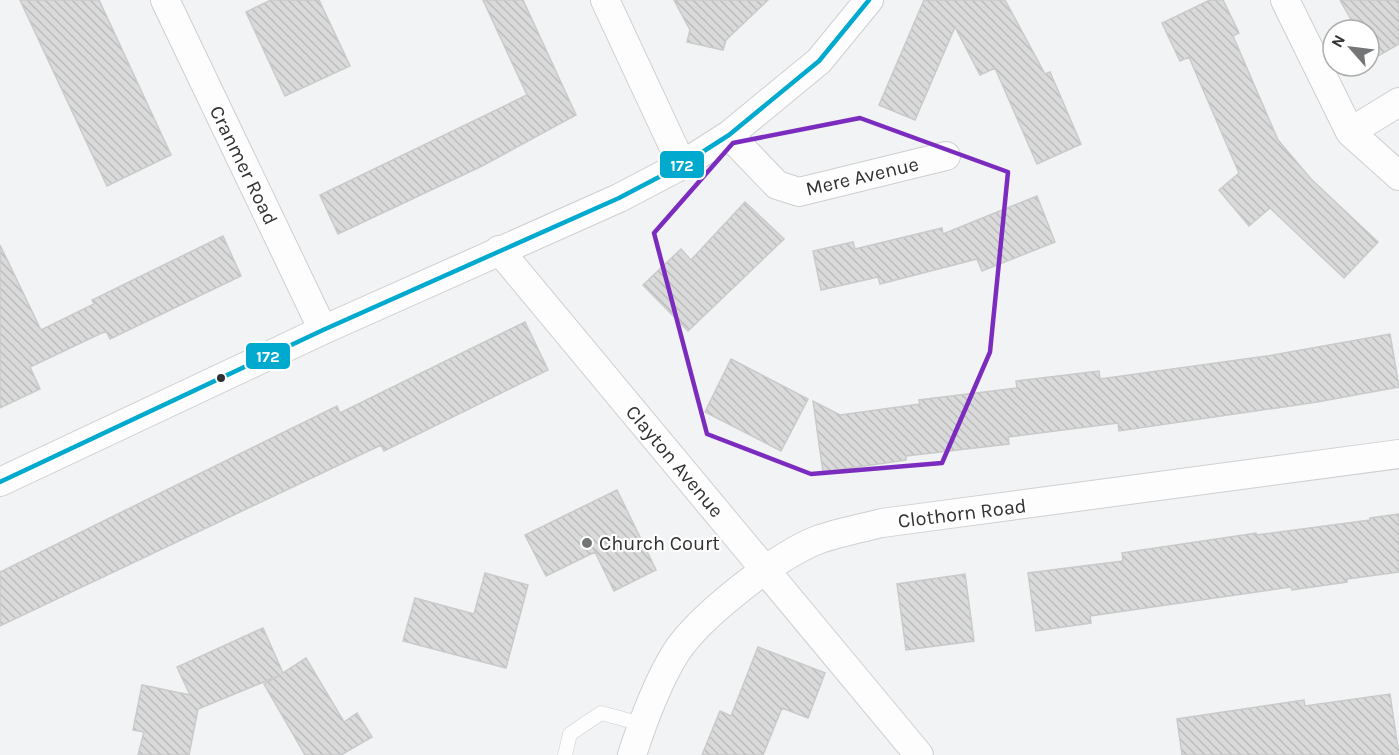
<svg xmlns="http://www.w3.org/2000/svg" width="1399" height="755" font-family="Karla,sans-serif">
  <style>
    .building { fill: url(#building-back-hatch); stroke: #cacacb; stroke-width: 1.5 }
    .lines { fill: none; stroke-linecap: round; stroke-linejoin: round }
    .service-casing { stroke: #cecfd1; stroke-width: 15 }
    .minor-casing { stroke: #cecfd1; stroke-width: 30 }
    .service { stroke: #fdfdfe; stroke-width: 14 }
    .minor { stroke: #fdfdfe; stroke-width: 28 }
    .bus-1-casing { stroke: #fff; stroke-width: 9 }
    .bus-1 { stroke: #00a9ce; stroke-width: 4.5 }
    .marked { fill: none; stroke: #7b2cbf; stroke-width: 4.5; stroke-linejoin: round }
    .bus-dot { fill: #303133; stroke: #fff; stroke-width: 2 }
    .poi-dot { fill: #747577; stroke: #fff; stroke-width: 2 }
    .labels { text-anchor: middle; stroke-width: 4.5; stroke-linejoin: round; paint-order: stroke }
    .street-label { font-size: 20px; fill: #303133; stroke: #fff }
    .poi-label { font-size: 20px; fill: #303133; stroke: #fff; text-anchor: start }
    .line-badge { stroke: #fff; stroke-width: 2 }
    .badge-label { font-size: 16px; text-anchor: middle; font-weight: bold; fill: #fff }
  </style>
  <defs>
    <pattern id="building-back-hatch" width="6" height="6" patternUnits="userSpaceOnUse" patternTransform="scale(1.5)"><rect width="6" height="6" fill="#dadada"/><path d="M-1 5l2 2M0 0l6 6M5-1l2 2" fill="none" stroke="#bbbcbc"/></pattern>
  </defs>
  <rect width="100%" height="100%" fill="#f1f3f5"/>
  <path class="building" d="M 20,0 L 99,0 L 171,155 L 107,186 Z
    M 271,0 L 319,0 L 350,66 L 285,96 L 246,12 Z
    M 483,0 L 523,0 L 576,115 L 482,166 L 338,234 L 320,195 L 527,95 Z
    M 674,0 L 768,0 L 726,40 L 723,50 L 687,42 L 690,30 Z
    M 924,0 L 1005,0 L 1045,74 L 1050,72 L 1081,144 L 1037,164 L 995,68 L 980,75 L 955,27 L 915,120 L 879,105 Z
    M 1210,0 L 1223,0 L 1239,33 L 1233,36 L 1278,140 L 1311,179 L 1378,242 L 1344,278 L 1270,208 L 1249,226 L 1219,190 L 1239,173 L 1189,57 L 1180,61 L 1162,23 Z
    M 1340,0 L 1399,0 L 1399,44 L 1373,59 L 1369,51 L 1369,30 L 1357,30 Z
    M 1037,196 L 1055,242 L 982,271 L 977,259 L 880,284 L 878,277 L 821,290 L 813,251 L 853,242 L 855,249 L 942,228 L 943,234 Z
    M 745,202 L 784,239 L 688,331 L 643,285 L 681,249 L 691,260 Z
    M 223,236 L 241,276 L 110,339 L 106,331 L 30,367 L 40,389 L 0,408 L 0,245 L 41,330 L 94,304 L 92,300 Z
    M 525,322 L 548,370 L 384,451 L 381,445 L 0,626 L 0,572 L 337,406 L 340,413 Z
    M 1390,334 L 1399,387 L 1317,402 L 1119,431 L 1118,423 L 1008,437 L 1009,444 L 906,456 L 906,460 L 823,472 L 813,401 L 840,415 L 920,404 L 919,400 L 1017,388 L 1016,381 L 1099,371 L 1100,379 L 1273,355 Z
    M 731,359 L 808,399 L 781,451 L 705,412 Z
    M 617,490 L 656,570 L 614,591 L 595,552 L 546,576 L 525,535 Z
    M 1399,514 L 1399,572 L 1347,579 L 1347,582 L 1292,590 L 1291,587 L 1090,616 L 1091,623 L 1036,631 L 1028,573 L 1123,561 L 1122,553 L 1256,533 L 1256,535 L 1370,520 L 1370,518 Z
    M 485,573 L 528,585 L 506,668 L 403,641 L 415,598 L 474,614 Z
    M 965,574 L 974,641 L 906,650 L 897,584 Z
    M 263,628 L 283,673 L 306,658 L 344,722 L 357,713 L 372,737 L 341,755 L 305,755 L 264,684 L 278,676 L 198,709 L 189,755 L 138,755 L 144,732 L 133,730 L 142,685 L 190,695 L 177,667 Z
    M 758,647 L 825,673 L 808,718 L 782,708 L 763,755 L 702,755 L 720,711 L 731,716 Z
    M 1390,694 L 1399,755 L 1182,755 L 1177,719 L 1304,700 L 1305,706 Z"/>
  <g class="lines">
    <g class="service-casing">
      <path id="service" d="M 565,755 L 570,734 L 601,713 L 642,724"/>
    </g>
    <g class="minor-casing">
      <path id="minor" d="M 165,0 L 323,330
        M 605,0 L 682,165
        M 1285,0 L 1350,132 L 1399,176
        M 1350,132 L 1399,102
        M 729,135 L 777,185 L 799,192 L 946,156
        M 499,250 L 919,755
        M 0,482 L 323,330 L 619,198 L 682,165 L 729,135 L 819,61 L 869,0
        M 632,755 C 643,721 656,685 675,654 C 698,617 779,554 820,539 C 840,532 862,528 882,523 L 1399,454"/>
    </g>
    <use href="#service" class="service"/>
    <use href="#minor" class="minor"/>
    <g class="bus-1-casing">
      <path id="bus-1" d="M 0,482 L 323,330 L 619,198 L 682,165 L 729,135 L 819,61 L 869,0"/>
    </g>
    <use href="#bus-1" class="bus-1"/>
  </g>
  <path class="marked" d="M 860,118 L 1008,172 L 990,352 L 942,463 L 811,474 L 707,434 L 654,233 L 733,143 Z"/>
  <circle class="bus-dot" cx="221" cy="378" r="5"/>
  <circle class="poi-dot" cx="587" cy="543" r="6"/>
  <g class="labels">
    <g class="street-label">
      <text transform="translate(244 165) rotate(64)" y="7">Cranmer Road</text>
      <text transform="translate(862 176) rotate(-13)" y="7">Mere Avenue</text>
      <text transform="translate(675 461) rotate(50)" y="7">Clayton Avenue</text>
      <text transform="translate(962 513) rotate(-7)" y="7">Clothorn Road</text>
    </g>
    <g class="poi-label">
      <text x="599" y="550">Church Court</text>
    </g>
  </g>
  <g class="line-badge">
    <rect x="659" y="150" width="46" height="29" rx="6" fill="#00a9ce"/>
    <rect x="245" y="342" width="46" height="28" rx="6" fill="#00a9ce"/>
  </g>
  <g class="badge-label">
    <text x="682" y="171">172</text>
    <text x="268" y="362">172</text>
  </g>
  <g transform="translate(1351 48) rotate(298)"><circle r="28" fill="#ffffff" stroke="#acadad" stroke-width="1.5"/>
  <path d="M0-4.5L10 22L0 15L-10 22Z" fill="#747577"/>
  <text y="-9" font-size="16" font-weight="bold" text-anchor="middle" fill="#303133">N</text>
  </g>
</svg>
